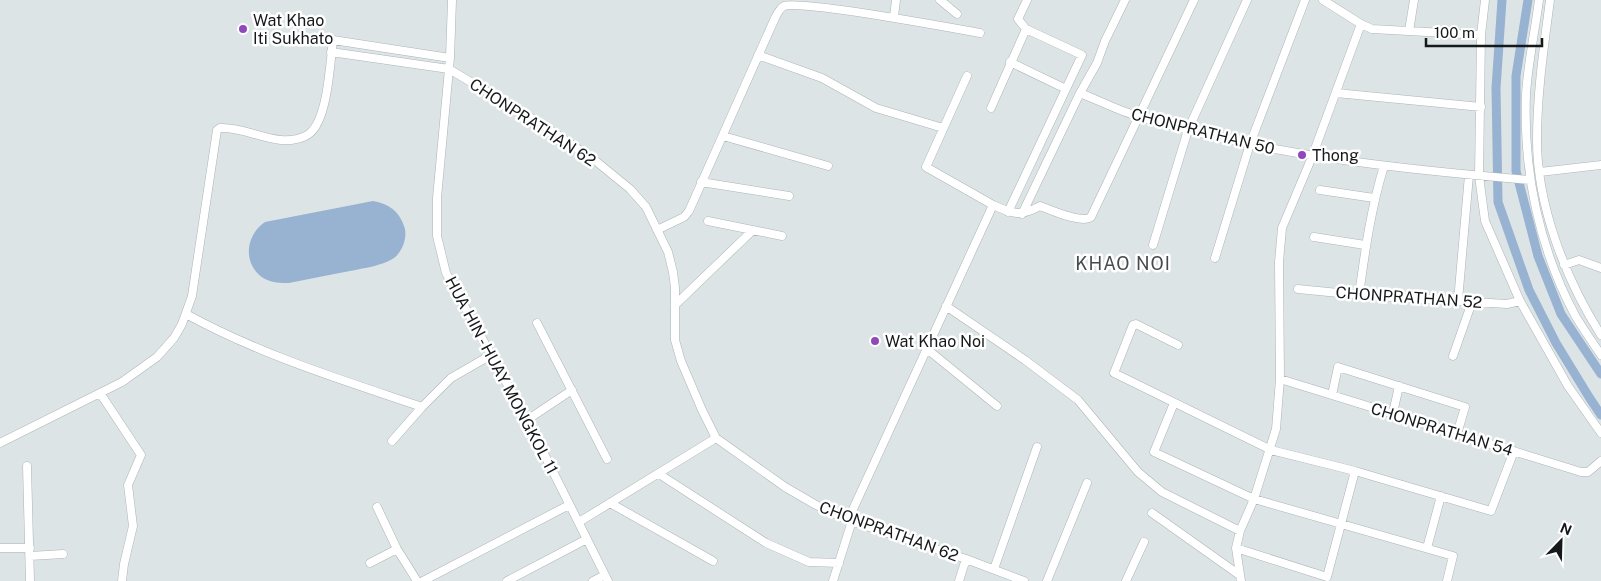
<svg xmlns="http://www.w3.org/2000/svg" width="1601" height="581" font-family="'Public Sans',sans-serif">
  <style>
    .water { fill: #98b2d1 }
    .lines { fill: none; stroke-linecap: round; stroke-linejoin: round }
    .canal { stroke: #98b2d1; stroke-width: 9 }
    .minor-casing { stroke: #adb4b6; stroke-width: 9 }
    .minor { stroke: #fff; stroke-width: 8 }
    .poi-dot { fill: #8f49bc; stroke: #fff; stroke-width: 2 }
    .labels { text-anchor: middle; stroke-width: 5; stroke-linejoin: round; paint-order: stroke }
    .poi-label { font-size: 16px; fill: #16191a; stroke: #fff; text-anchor: start }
    .street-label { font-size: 16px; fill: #16191a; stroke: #fff }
    .neighbourhood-label { font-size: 18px; letter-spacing: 1px; fill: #454b4d; stroke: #fff }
  </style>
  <rect width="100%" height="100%" fill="#dce4e6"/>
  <path class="water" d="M 373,201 C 389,204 399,211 404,226 C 408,236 403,251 394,258 C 382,266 364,268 350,271 C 329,275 309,279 289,283 C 280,283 273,283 265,279 C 242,266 245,235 265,222 Z"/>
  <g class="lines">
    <path class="canal" d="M 1502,0 L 1496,88 L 1498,202 L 1529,290 L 1556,343 L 1589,397 L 1601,415
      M 1528,0 L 1516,76 L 1516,171 L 1538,256 L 1561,314 L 1601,374"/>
    <g class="minor-casing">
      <path id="minor" d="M 452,0 L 450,58 L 437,198 L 437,236 L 446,273 L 527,420 L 608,581
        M 940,0 L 957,14
        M 1323,0 L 1361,24 L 1372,29 L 1481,35
        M 1485,0 L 1481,35 L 1479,176 L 1485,221 L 1520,301 L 1568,386 L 1601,433
        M 1539,0 C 1535,31 1528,63 1526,94 C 1523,171 1539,249 1576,317 C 1584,330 1593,343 1601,355
        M 1550,0 C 1544,46 1537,93 1537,140 C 1537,206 1566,280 1601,335
        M 894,17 L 896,0
        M 1409,31 L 1414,0
        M 331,52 L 449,69 L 546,127 L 597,162 L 630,189 L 646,207 L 668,252 L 673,272 L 675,288 L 675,340 L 681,361 L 702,410 L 716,438 L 785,487 L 816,505 L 848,520 L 966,559 L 1024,581
        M 758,55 L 822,78 L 876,108 L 943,128
        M 1010,62 L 1066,89
        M 967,76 L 926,167 L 993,205
        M 1080,93 C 1100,101 1119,111 1140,117 C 1267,155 1398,169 1530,180
        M 1336,93 L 1481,107
        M 991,108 L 1026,29
        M 723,136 L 828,166
        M 1540,172 L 1601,165
        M 701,182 L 789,196
        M 1320,190 L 1374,198
        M 1008,212 L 1082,55 L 1026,29 L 1018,19 L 1027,0
        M 1022,214 L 1080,93 L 1097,63 L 1105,41 L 1125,0
        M 708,221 L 782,236
        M 657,230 L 684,217 L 689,211 L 775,18 C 777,14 780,8 784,6 C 801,0 952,28 980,33
        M 1314,237 L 1365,245
        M 1153,245 L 1188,130 L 1247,0
        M 1215,258 L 1250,144 L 1305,0
        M 1564,265 L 1579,260 L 1601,268
        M 1298,289 L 1359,295 L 1507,304 L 1520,301
        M 1359,295 C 1365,251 1371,208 1384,166
        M 1458,301 L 1469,175
        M 675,305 L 753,230
        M 946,306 L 1025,360 L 1078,400 L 1138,472 L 1162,492 L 1240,531
        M 186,314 C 261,355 342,380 422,407 L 451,378 L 491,355
        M 537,323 L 607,459
        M 1178,345 L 1136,324 L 1133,325 L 1114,373 L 1271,450 L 1355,471 L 1491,511 L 1514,451
        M 927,349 L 997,406
        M 1453,356 L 1472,302
        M 1280,379 L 1581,472 L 1588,472 L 1601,461
        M 100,393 L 141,455 L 128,485 L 133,526 L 124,564 L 122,581
        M 1332,395 L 1338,367 L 1465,407 L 1457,434
        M 1174,403 L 1154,452 L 1254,499 L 1453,556 L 1447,581
        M 1393,413 L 1399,386
        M 527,420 L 572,390
        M 392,441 L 422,407
        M 0,443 L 122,382 L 157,357 L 174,338 L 182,324 L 192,296 L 217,130 L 220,128 C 241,127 260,138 281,140 C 290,141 303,139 310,133 C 328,118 330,63 333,40 L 450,58
        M 27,466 L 30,581
        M 659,474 L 766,543 L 809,562 L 839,563
        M 610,503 L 713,561
        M 377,507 L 397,549 L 417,581
        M 1152,513 L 1238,574
        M 848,520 L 993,205 C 1013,214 1020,217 1040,206 C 1051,210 1081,224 1091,217 L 1194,0
        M 579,522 L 716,438
        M 0,548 L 30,548
        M 1236,548 L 1327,577 L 1355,471
        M 1427,548 L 1441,496
        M 30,556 L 63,554
        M 370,563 L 397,549
        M 994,569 L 1037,447
        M 423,581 L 569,505
        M 507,581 L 587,539
        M 593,581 L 605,575
        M 833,581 L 852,521
        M 959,581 L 966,559
        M 1047,581 L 1087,483
        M 1126,581 L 1144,542
        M 1241,581 L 1236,548 L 1240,531 L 1254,499 L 1276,429 L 1280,379 L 1279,262 L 1282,228 L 1312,157 L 1361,24"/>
    </g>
    <use href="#minor" class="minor"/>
  </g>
  <g class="poi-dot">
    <circle cx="243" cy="29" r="5"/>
    <circle cx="1302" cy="155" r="5"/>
    <circle cx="875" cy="341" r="5"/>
  </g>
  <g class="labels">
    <g class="poi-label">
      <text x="253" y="26">Wat Khao<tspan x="253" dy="18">Iti Sukhato</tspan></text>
      <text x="1312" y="161">Thong</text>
      <text x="885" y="347">Wat Khao Noi</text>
    </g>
    <g class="street-label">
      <text transform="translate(533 122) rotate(33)" y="6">CHONPRATHAN 62</text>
      <text transform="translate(1203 131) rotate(14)" y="6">CHONPRATHAN 50</text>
      <text transform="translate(1409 297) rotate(4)" y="6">CHONPRATHAN 52</text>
      <text transform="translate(502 375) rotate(62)" y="6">HUA HIN - HUAY MONGKOL 11</text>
      <text transform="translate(1442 429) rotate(17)" y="6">CHONPRATHAN 54</text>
      <text transform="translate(889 531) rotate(20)" y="6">CHONPRATHAN 62</text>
    </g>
    <g class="neighbourhood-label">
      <text x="1123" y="270">KHAO NOI</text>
    </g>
  </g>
  <g transform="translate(1561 541) rotate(23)" stroke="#ffffff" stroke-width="4" paint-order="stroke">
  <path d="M0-4L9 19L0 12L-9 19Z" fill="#16191a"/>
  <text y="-8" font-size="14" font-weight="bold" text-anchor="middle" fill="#16191a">N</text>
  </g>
  <path d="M1426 38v8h116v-8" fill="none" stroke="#16191a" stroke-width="2.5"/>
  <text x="1434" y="38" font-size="15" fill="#16191a" stroke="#ffffff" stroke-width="4" paint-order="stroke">100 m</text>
</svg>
